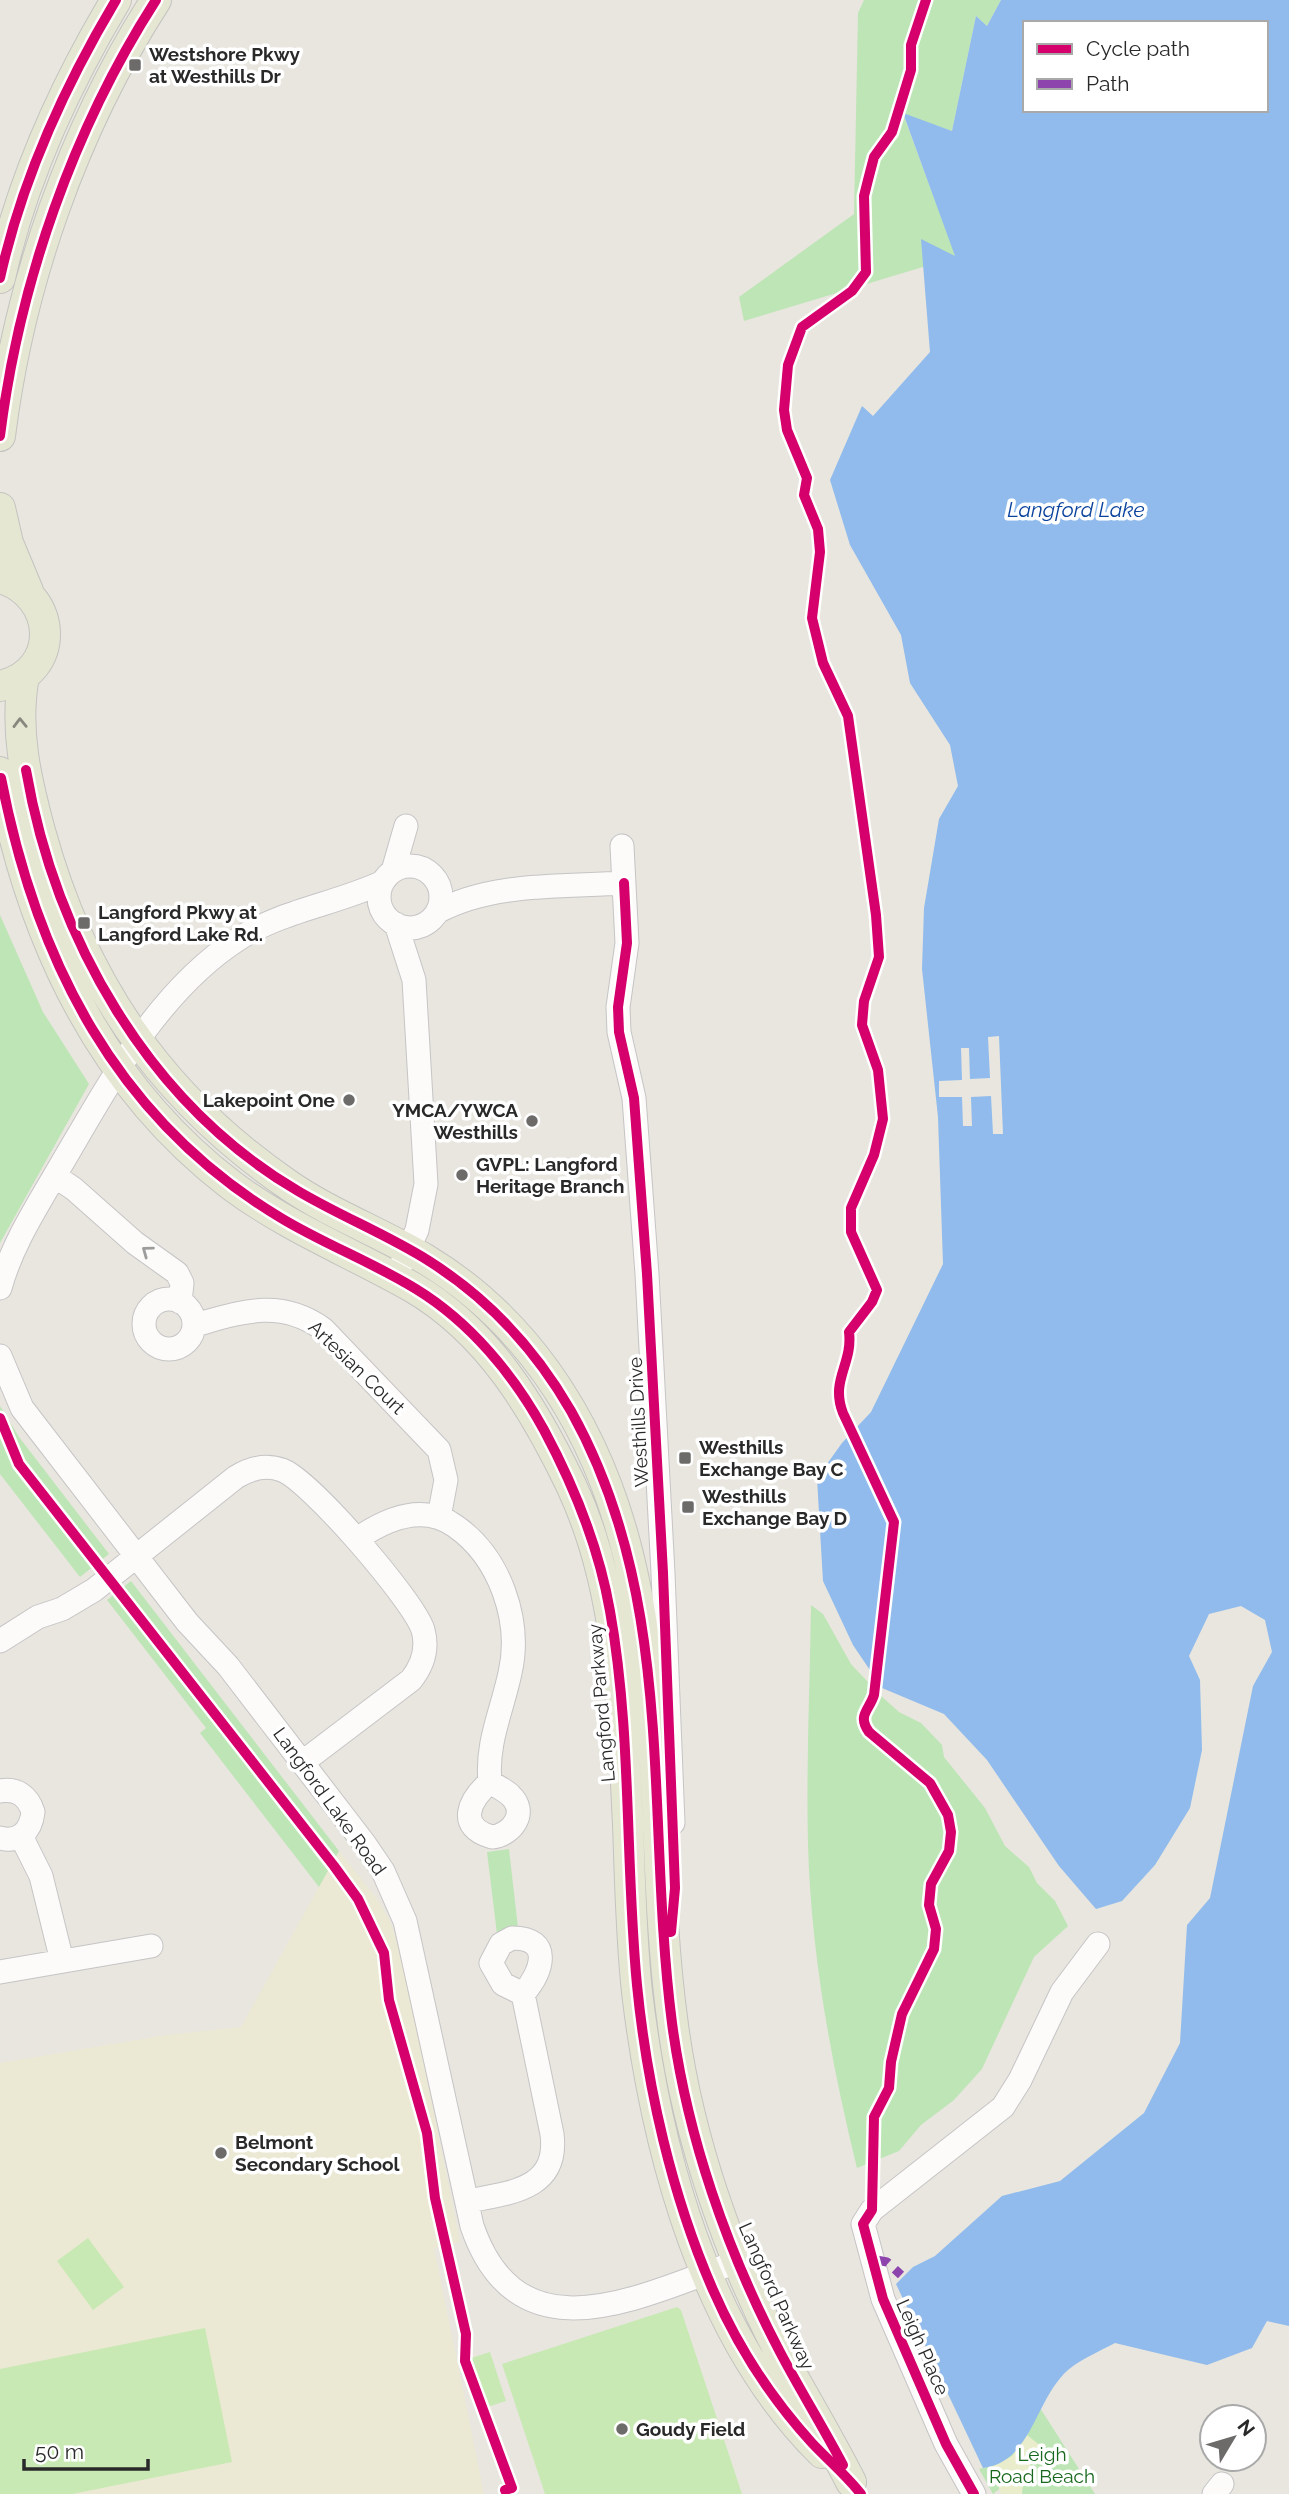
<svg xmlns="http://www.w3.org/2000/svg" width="1289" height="2494" font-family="Raleway,sans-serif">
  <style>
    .education { fill: #ebe9d3 }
    .green { fill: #bee5b6 }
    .sand { fill: #eaedcc }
    .pitch { fill: #c8e9b4 }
    .water { fill: #90bbec; fill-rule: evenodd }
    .pier { fill: #e8e6df }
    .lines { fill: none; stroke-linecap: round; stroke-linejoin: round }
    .minor-casing { stroke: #c6c4c5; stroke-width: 25 }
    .major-casing { stroke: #c4c3c1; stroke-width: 32 }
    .minor { stroke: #fcfbfa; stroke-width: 23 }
    .major { stroke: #e6e7d2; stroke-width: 30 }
    .quiet { stroke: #8e44ad; stroke-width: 9; stroke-dasharray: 18 9; stroke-linecap: butt }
    .cycleway-casing { stroke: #fff; stroke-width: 15 }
    .cycleway { stroke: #d6006c; stroke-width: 10 }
    .oneway { stroke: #88887e }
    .oneway2 { stroke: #9d9c9c }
    .poi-dot { fill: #6c6b69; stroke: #fff; stroke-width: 2.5 }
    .labels { text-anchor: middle; stroke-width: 7; stroke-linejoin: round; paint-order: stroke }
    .poi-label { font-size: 19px; font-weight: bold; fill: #292929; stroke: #fff; text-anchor: start }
    .street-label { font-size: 19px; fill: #292929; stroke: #fff }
    .park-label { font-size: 19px; fill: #18681d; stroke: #fff }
    .water-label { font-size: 21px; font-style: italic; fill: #0a439d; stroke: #fff }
  </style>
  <rect width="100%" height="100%" fill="#e8e6df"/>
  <path class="education" d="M 339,1851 L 377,1899 L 390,1921 L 403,1959 L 460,2242 L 434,2248 L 484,2494 L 0,2494 L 0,2063 L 166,2035 L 241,2027 Z"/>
  <path class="green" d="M 864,0 L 1001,0 L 987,26 L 976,16 L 952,131 L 903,114 L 956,257 L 744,321 L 739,297 L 854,214 L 858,13 Z
    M 0,915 L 43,1012 L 89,1084 L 0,1243 Z
    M 0,1406 L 19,1437 L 109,1554 L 80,1577 L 0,1474 Z
    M 131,1581 L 339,1851 L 319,1887 L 200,1733 L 206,1728 L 107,1600 Z
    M 811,1605 L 823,1614 L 851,1664 L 880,1695 L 899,1712 L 921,1723 L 942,1745 L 944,1757 L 985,1808 L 1005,1846 L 1029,1867 L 1037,1883 L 1055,1901 L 1068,1926 L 1034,1957 L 982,2069 L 954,2100 L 921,2125 L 899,2151 L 857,2168 C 831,2062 811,1954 808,1844 C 806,1764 810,1684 811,1605 Z
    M 509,1849 L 518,1928 L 497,1934 L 487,1852 Z
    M 1040,2408 L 1095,2494 L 1021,2494 L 1012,2479 L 993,2494 L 979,2469 L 1002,2463 L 1027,2435 Z"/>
  <path class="sand" d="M 1027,2435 L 1042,2447 L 1024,2475 L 1022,2494 L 1001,2494 L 992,2467 L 1012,2456 Z"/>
  <path class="pitch" d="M 88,2238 L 124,2287 L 93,2310 L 57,2261 Z
    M 677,2307 L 681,2310 L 742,2494 L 545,2494 L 502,2364 Z
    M 205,2328 L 232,2462 L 72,2494 L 0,2494 L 0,2369 Z
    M 490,2352 L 506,2401 L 484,2408 L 468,2359 Z"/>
  <path class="water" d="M 1001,0 L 1289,0 L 1289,2326 L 1267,2321 L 1252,2348 L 1207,2365 L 1115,2343 C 1100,2351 1081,2359 1068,2370 C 1035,2399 1032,2462 983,2468 L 896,2284 L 913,2267 L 935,2256 L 1002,2196 L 1060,2181 L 1144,2113 L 1180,2043 L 1187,1925 L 1210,1898 L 1253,1686 L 1272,1652 L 1265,1620 L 1241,1606 L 1209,1614 L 1189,1656 L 1200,1680 L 1202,1750 L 1190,1808 L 1155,1865 L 1122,1901 L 1096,1909 L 1059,1866 L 987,1760 L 944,1714 L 882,1688 L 853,1645 L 823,1581 L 817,1478 L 842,1443 L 871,1412 L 943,1264 L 938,1117 L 922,969 L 924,908 L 939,819 L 958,786 L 950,745 L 910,683 L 901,635 L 850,545 L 830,480 L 862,406 L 873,416 L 930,352 L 921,239 L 955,256 L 903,113 L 952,131 L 976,16 L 987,26 ZM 1025,23 L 1266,23 L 1266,110 L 1025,110 Z"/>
  <path class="pier" d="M 999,1036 L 1003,1134 L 993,1134 L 991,1096 L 971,1097 L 972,1126 L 963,1126 L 962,1097 L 939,1097 L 939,1081 L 962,1080 L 961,1048 L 969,1048 L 970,1079 L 990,1078 L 988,1037 Z"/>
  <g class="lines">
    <g class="minor-casing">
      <path id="minor" d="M 622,846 L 627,943 L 618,1007 L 619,1032 L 634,1098 L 647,1274 L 663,1573 L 673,1823
        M379 897a31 31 0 1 1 62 0a31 31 0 1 1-62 0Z
        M 393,871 L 406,826
        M 437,912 C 492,882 563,887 624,883
        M 396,924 L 414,980 L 426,1184 L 417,1230 L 402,1263
        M 55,1176 L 74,1189 L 135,1243 L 177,1273 L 182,1283 L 180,1302
        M 0,1288 C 12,1244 38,1205 61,1165 C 109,1084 158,990 240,938 C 284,910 336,904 383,882
        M144 1324a25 25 0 1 1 50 0a25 25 0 1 1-50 0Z
        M 195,1325 C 241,1312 280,1298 323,1329 L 439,1450 L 446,1480 L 439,1517
        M 0,1356 L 22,1408 L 187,1622 L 228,1666 L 364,1843 L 383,1871 L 405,1921 L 472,2226 C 519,2363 643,2294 737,2262
        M 357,1539 C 386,1519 423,1503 455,1526 C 500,1557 522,1621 510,1673 C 502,1711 486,1743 490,1782
        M 0,1641 L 38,1617 L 62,1609 L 94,1590 L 236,1477 C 251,1468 266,1464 282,1470 C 310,1480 414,1601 423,1630 C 428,1648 423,1665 411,1680 L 303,1762
        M 490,1782 C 496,1786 505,1790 510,1795 C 529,1812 512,1835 492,1837 C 456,1827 469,1800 490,1782 Z
        M 0,1791 C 17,1788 28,1796 33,1812 C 31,1831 19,1843 0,1838
        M 21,1836 L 41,1876 L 62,1961
        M 512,1938 C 554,1938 542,1972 523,1994 L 503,1984 L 491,1963 L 501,1944 Z
        M 0,1972 L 151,1946
        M 468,2201 C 509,2193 559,2190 552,2134 L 523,1994
        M 974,2494 L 946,2444 L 883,2299 L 863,2224 L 872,2210 L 1003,2107 L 1020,2080 L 1062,1992 L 1098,1944
        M 1214,2494 L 1222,2484"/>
    </g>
    <g class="major-casing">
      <path id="major" d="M 0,278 C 22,179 64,87 116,0
        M 0,436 C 19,284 73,129 156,0
        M 0,508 L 8,543 L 28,591
        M 0,578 C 58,595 62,672 0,686
        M 24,676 C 14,729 26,779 40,831 C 81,980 158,1095 287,1184 C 330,1214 380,1232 425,1259 C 473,1288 515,1328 547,1373 C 684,1565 642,1806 673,2025 C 688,2138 728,2252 780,2353 C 803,2396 829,2438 851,2482
        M 0,772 C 30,934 98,1083 231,1185 C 287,1227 352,1253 412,1287 C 488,1331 534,1408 571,1485 C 621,1591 622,1710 628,1824 C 630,1880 631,1936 637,1992 C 656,2151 705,2337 822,2453"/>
    </g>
    <use href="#minor" class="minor"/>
    <use href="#major" class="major"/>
    <path class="quiet" d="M 871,2259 L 887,2262 L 901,2275"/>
    <g class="cycleway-casing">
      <path id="cycleway" d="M 926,0 L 911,45 L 911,70 L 892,132 L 874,157 L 868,180 L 864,196 L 866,272 L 852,291 L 802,327 L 788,365 L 784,410 L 787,430 L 807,478 L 804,495 L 818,529 L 820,552 L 812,618 L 823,663 L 848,716 L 876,915 L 879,957 L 864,1001 L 862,1025 L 878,1070 L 883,1119 L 874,1155 L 851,1208 L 851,1232 L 877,1290 L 872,1302 L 849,1332 C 853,1364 830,1380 843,1413 L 894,1522 L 874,1695 C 869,1711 857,1715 869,1732 L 930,1783 L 948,1815 L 951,1832 L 949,1851 L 931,1884 L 929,1905 L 936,1929 L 934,1949 L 902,2014 L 891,2062 L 889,2088 L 874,2117 L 872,2210 L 863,2224 L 883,2299 L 946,2444 L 974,2494
        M 0,278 C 22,179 64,87 116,0
        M 0,436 C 19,284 73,129 156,0
        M 26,770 C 55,938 148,1103 298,1191 C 340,1216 388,1235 429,1261 C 489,1299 536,1350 571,1411 C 678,1602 645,1815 672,2023 C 687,2136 727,2251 780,2352 C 800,2390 823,2427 843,2465
        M 1,778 C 36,961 117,1120 281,1218 C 324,1244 372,1262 416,1289 C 470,1322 514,1375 544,1430 C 574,1486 599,1548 610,1611 C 632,1734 625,1861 637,1985 C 647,2087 672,2196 713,2290 C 737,2345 771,2398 812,2443 C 828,2460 846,2475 861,2494
        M 624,883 L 627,943 L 618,1007 L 619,1032 L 634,1098 L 647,1274 L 663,1573 L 675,1888 L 671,1932
        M 0,1418 L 19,1464 L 334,1866 L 358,1899 L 384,1953 L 389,2000 L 427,2133 L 435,2198 L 466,2334 L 465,2361 L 512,2488 L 505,2490 L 507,2494"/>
    </g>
    <use href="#cycleway" class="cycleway"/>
  </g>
  <defs><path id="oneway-chevron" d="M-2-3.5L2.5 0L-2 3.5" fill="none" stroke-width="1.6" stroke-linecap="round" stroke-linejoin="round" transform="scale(1.75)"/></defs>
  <use class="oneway" href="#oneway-chevron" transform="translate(20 723) rotate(-91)"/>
  <use class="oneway2" href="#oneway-chevron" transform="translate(147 1251) rotate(-144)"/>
  <g class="poi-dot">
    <rect x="128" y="58" width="14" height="14" rx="3.5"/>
    <rect x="77" y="916" width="14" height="14" rx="3.5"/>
    <circle cx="349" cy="1100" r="7"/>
    <circle cx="532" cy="1121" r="7"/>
    <circle cx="462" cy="1175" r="7"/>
    <rect x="678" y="1451" width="14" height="14" rx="3.5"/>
    <rect x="681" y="1500" width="14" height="14" rx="3.5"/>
    <circle cx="221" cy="2153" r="7"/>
    <circle cx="622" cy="2429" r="7"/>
  </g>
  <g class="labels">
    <g class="poi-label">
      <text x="149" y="61">Westshore Pkwy<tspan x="149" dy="22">at Westhills Dr</tspan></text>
      <text x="98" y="919">Langford Pkwy at<tspan x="98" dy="22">Langford Lake Rd.</tspan></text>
      <text x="335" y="1107" text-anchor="end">Lakepoint One</text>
      <text x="518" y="1117" text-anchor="end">YMCA/YWCA<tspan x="518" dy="22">Westhills</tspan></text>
      <text x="476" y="1171">GVPL: Langford<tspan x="476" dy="22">Heritage Branch</tspan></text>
      <text x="699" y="1454">Westhills<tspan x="699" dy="22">Exchange Bay C</tspan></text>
      <text x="702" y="1503">Westhills<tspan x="702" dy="22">Exchange Bay D</tspan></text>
      <text x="235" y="2149">Belmont<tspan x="235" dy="22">Secondary School</tspan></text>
      <text x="636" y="2436">Goudy Field</text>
    </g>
    <g class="street-label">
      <text transform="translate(357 1367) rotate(44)" y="7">Artesian Court</text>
      <text transform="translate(638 1422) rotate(-93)" y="7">Westhills Drive</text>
      <text transform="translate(601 1703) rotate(-95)" y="7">Langford Parkway</text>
      <text transform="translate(330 1801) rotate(54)" y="7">Langford Lake Road</text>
      <text transform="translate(777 2296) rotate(66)" y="7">Langford Parkway</text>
      <text transform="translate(923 2347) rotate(66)" y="7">Leigh Place</text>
    </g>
    <g class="park-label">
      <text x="1042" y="2461">Leigh<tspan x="1042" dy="22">Road Beach</tspan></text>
    </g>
    <g class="water-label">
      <text x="1076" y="517">Langford Lake</text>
    </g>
  </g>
  <rect x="1023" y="21" width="245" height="91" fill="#ffffff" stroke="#a9a9a9" stroke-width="2"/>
  <rect x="1037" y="44" width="35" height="10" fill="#d6006c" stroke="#a9a9a9" stroke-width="2"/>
  <text x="1086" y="56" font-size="21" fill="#292929">Cycle path</text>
  <rect x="1037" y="79" width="35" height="10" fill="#8e44ad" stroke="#a9a9a9" stroke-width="2"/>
  <text x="1086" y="91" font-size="21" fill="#292929">Path</text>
  <g transform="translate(1233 2438) rotate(52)"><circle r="33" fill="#ffffff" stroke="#a9a9a9" stroke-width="2"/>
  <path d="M0-5L12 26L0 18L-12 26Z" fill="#6c6b69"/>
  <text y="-10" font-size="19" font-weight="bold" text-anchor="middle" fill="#292929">N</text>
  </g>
  <path d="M24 2459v10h124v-10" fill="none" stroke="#292929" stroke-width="3.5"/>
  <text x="35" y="2459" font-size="21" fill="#292929" stroke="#ffffff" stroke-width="5" paint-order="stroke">50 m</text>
</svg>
